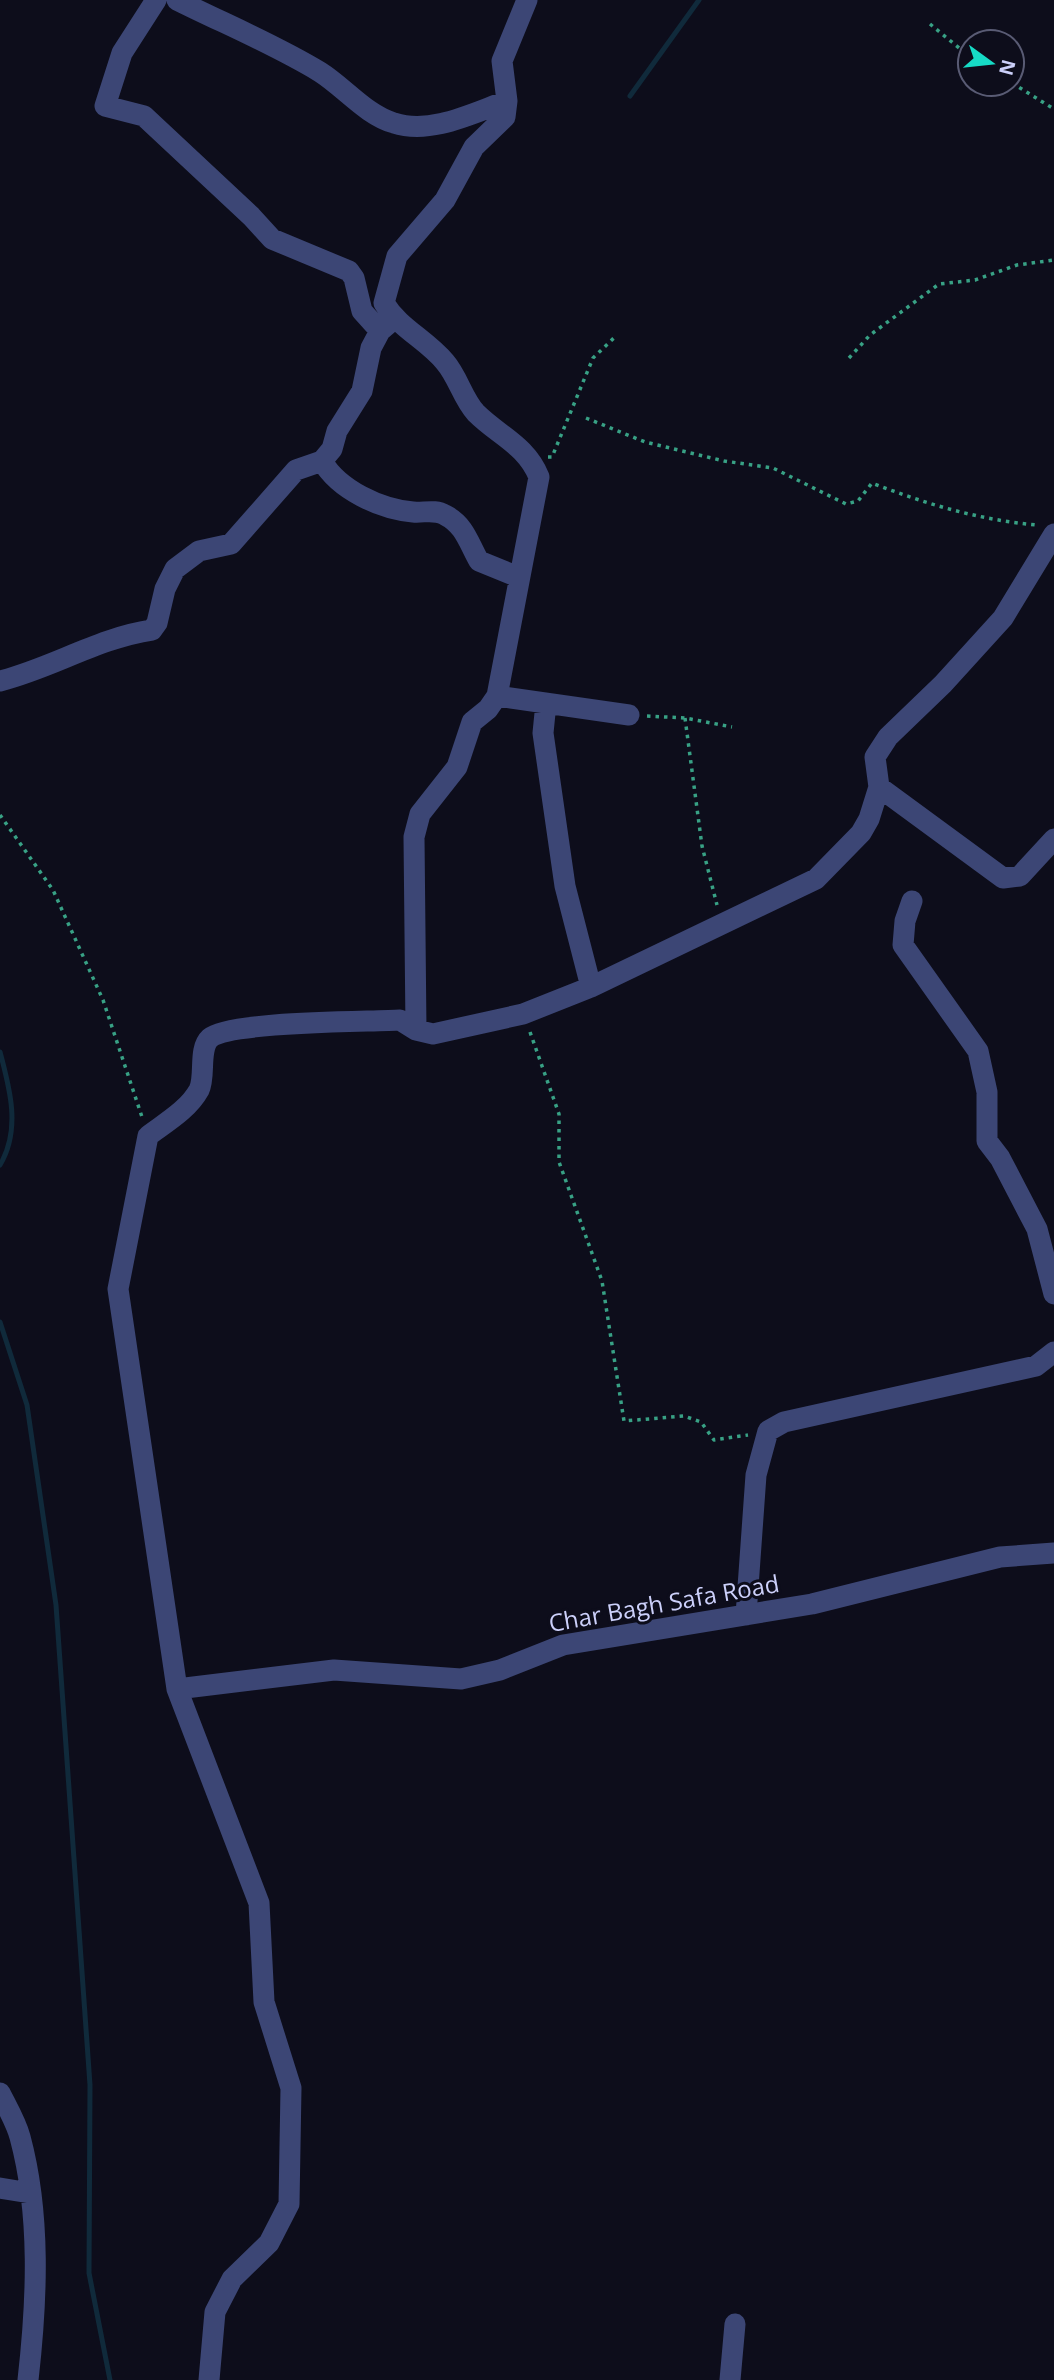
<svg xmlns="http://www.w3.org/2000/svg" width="1054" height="2380" font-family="'Open Sans',sans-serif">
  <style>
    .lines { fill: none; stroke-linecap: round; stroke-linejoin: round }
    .stream { stroke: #102a3b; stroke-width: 5 }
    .path { stroke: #38a185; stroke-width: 3.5; stroke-dasharray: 3.5 5; stroke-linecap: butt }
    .minor { stroke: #3c4675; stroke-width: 21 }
    .labels { text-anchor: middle; stroke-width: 6; stroke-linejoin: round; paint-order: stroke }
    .street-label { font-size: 24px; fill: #ccd0fa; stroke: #0d0d1b }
  </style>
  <rect width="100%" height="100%" fill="#0d0d1b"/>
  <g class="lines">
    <path class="stream" d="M 630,96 L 699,0
      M 0,1052 C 10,1089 21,1130 0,1165
      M 0,1322 L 27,1405 L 56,1605 L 90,2085 L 89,2273 L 110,2380"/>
    <path class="path" d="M 930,24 L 970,57
      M 1012,83 L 1054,109
      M 849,358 L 870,335 L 939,284 L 975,280 L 1017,265 L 1054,260
      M 586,418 L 645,442 L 724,461 L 773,468 L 846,504 L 858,501 L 872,483 C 926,504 979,520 1037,525
      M 548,457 L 552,457 L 593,358 L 617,335
      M 647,716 L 685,718 L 732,727
      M 685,718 L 702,846 L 717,905
      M 0,815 L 53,890 L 103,1000 L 142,1117
      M 530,1032 L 559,1114 L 559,1162 L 602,1281 L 624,1421 L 684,1416 L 701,1422 L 714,1440 L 748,1435"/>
    <path class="minor" d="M 156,0 L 122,53 L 105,106 L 144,116 L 251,216 L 272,239 L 349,271 L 354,278 L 362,311 L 380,331
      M 177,0 C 225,24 274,44 320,72 C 344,87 366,115 394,123 C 431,135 473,113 507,101
      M 322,461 C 339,490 380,509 413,512 C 424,513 435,509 445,515 C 465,525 469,544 479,561 L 518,577
      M 0,681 C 52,668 98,638 152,630 L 157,623 L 165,589 L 175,569 L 199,551 L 231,544 L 296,470 L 322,461 L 332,449 L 337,431 L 362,391 L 371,348 L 380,331 L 394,319
      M 497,696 L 629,715
      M 546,703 L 543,733 L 565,886 L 591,987
      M 879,787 L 1003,878 L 1020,876 L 1054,839
      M 912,901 L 905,921 L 903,945 L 978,1051 L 987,1092 L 987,1141 L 1000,1158 L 1037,1229 L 1054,1294
      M 416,1030 L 414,837 L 420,814 L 457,767 L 472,722 L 488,709 L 497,696 L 539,477 C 526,445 499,436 476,413 C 463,399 458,377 445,362 C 427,340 399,328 384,303 L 397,256 L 445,200 L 474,147 L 505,117 L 507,101 L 502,61 L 527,0
      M 746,1615 L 756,1475 L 768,1431 L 784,1422 L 1036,1366 L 1054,1352
      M 177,1689 L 118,1289 L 148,1136 C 165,1123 188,1110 199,1090 C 206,1076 198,1049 210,1038 C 230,1021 367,1022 400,1020 L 416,1030 L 433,1034 L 523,1014 L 591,987 L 816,879 L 861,833 L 869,819 L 879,787 L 875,757 L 888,737 L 943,684 L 1003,618 L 1054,534
      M 0,2093 C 7,2107 16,2122 20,2137 C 41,2215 37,2301 28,2380
      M 0,2188 L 30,2193
      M 209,2380 L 215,2312 L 232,2279 L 269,2243 L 289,2204 L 291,2088 L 264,2002 L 259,1903 L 177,1689 L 334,1670 L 461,1679 L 500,1670 L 563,1645 L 812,1604 L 1000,1557 L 1054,1553
      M 730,2380 L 735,2324"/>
  </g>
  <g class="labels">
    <g class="street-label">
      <text transform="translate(664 1604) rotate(-10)" y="8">Char Bagh Safa Road</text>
    </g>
  </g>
  <g transform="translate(991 63) rotate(105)"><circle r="33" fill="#0d0d1b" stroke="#595b74" stroke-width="2"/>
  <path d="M0-5L12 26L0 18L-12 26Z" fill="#16dbc6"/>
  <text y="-10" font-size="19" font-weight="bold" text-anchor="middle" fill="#ccd0fa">N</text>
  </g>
</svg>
